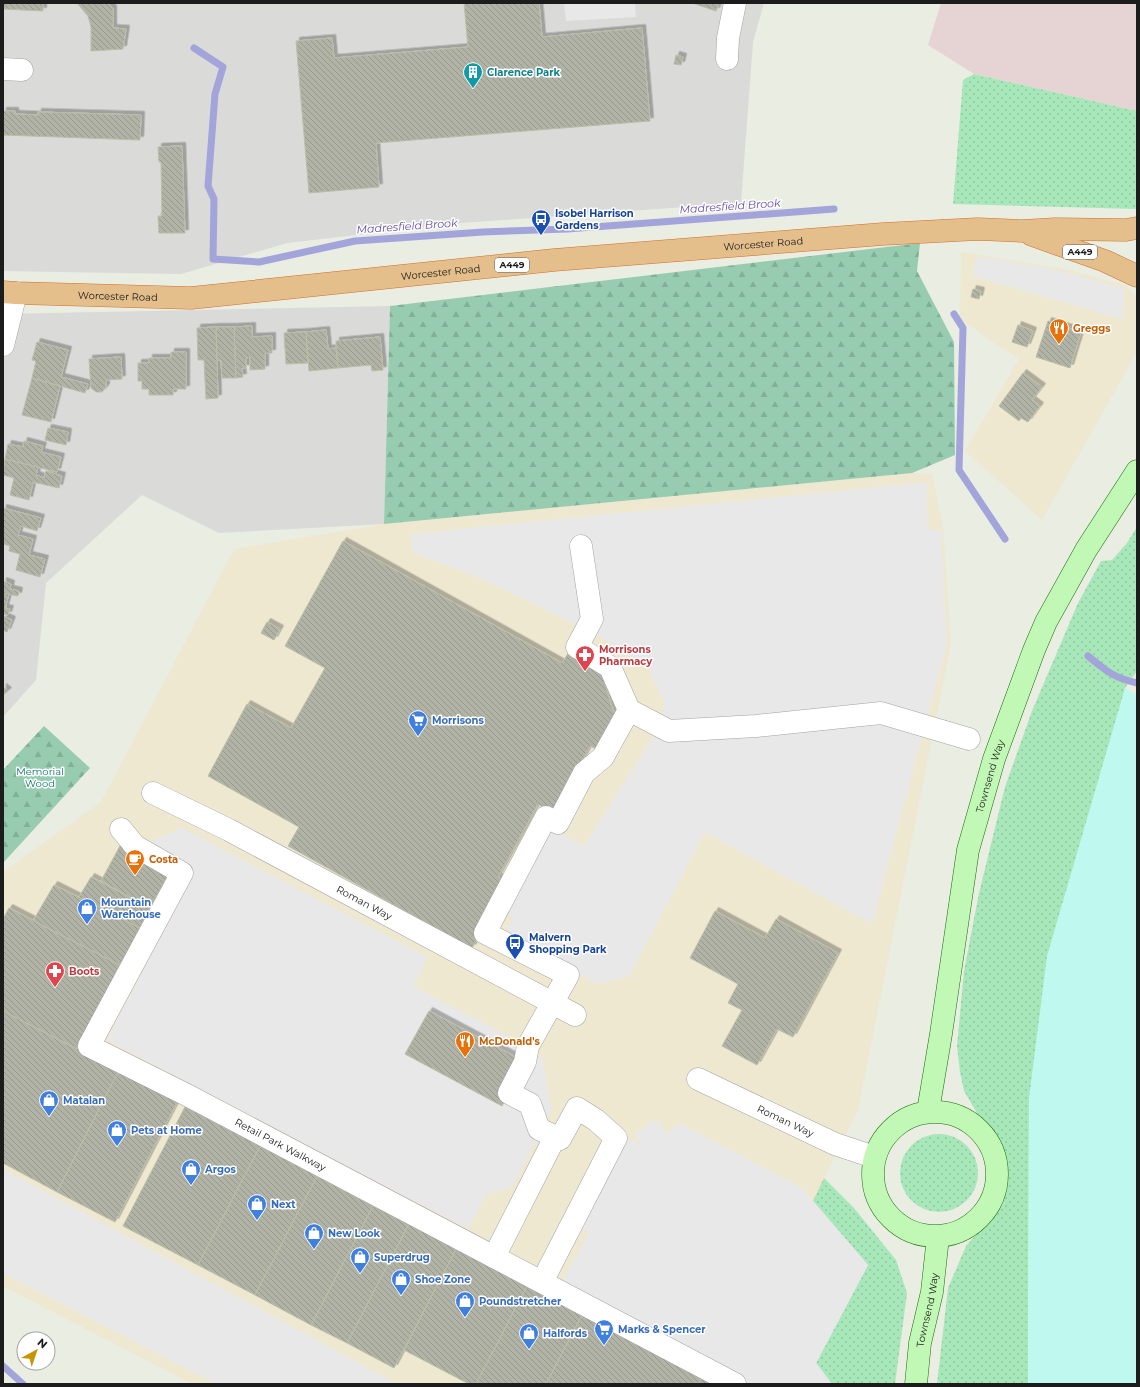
<svg xmlns="http://www.w3.org/2000/svg" width="1140" height="1387" font-family="Montserrat,sans-serif">
  <style>
    .residential { fill: #dadad9 }
    .commercial { fill: #eee8d1 }
    .industrial { fill: #e6d4d5 }
    .grass { fill: url(#grass-dots) }
    .forest { fill: url(#forest-firs) }
    .park { fill: #bff8ef }
    .parking { fill: #e8e8e8 }
    .lines { fill: none; stroke-linecap: round; stroke-linejoin: round }
    .stream { stroke: #a3a4da; stroke-width: 7 }
    .building { fill: url(#building-back-hatch); stroke: #b9bfa5; filter: url(#shadow) }
    .street-casing { stroke: #a3a3a3; stroke-width: 23 }
    .secondary-casing { stroke: #156f07; stroke-width: 23 }
    .highway-casing { stroke: #d36f28; stroke-width: 23 }
    .street { stroke: #fff; stroke-width: 22 }
    .secondary { stroke: #c2f8b6; stroke-width: 22 }
    .highway { stroke: #e4be8b; stroke-width: 22 }
    .labels { text-anchor: middle; stroke-width: 3; stroke-linejoin: round; paint-order: stroke }
    .shield { fill: #fff; stroke: #606060; stroke-width: 1 }
    .shield-label { font-size: 9px; font-weight: bold; fill: #1c1c1c }
    .culture-label { font-size: 10px; font-weight: bold; fill: #0d838f; stroke: #fff; text-anchor: start }
    .transit-label { font-size: 10px; font-weight: bold; fill: #164399; stroke: #fff; text-anchor: start }
    .street-label { font-size: 10px; fill: #1c1c1c; stroke: #fff }
    .food-label { font-size: 10px; font-weight: bold; fill: #c56008; stroke: #fff; text-anchor: start }
    .health-label { font-size: 10px; font-weight: bold; fill: #be3a42; stroke: #fff; text-anchor: start }
    .shop-label { font-size: 10px; font-weight: bold; fill: #366cbe; stroke: #fff; text-anchor: start }
    .park-label { font-size: 10px; fill: #0e7766; stroke: #fff }
    .water-label { font-size: 11px; font-style: italic; fill: #644ca9; stroke: #fff }
  </style>
  <defs>
    <pattern id="grass-dots" width="8" height="8" patternUnits="userSpaceOnUse"><rect width="8" height="8" fill="#a8e7b9"/><path d="M2 2h.1M6 6h.1" fill="none" stroke="#90c69e" stroke-width="1.8" stroke-linecap="round"/></pattern>
    <pattern id="forest-firs" width="22" height="20" patternUnits="userSpaceOnUse"><rect width="22" height="20" fill="#98ccb0"/><path d="M5 1l3.5 6h-7zM16 11l3.5 6h-7z" fill="#82af97"/></pattern>
    <pattern id="building-back-hatch" width="6" height="6" patternUnits="userSpaceOnUse"><rect width="6" height="6" fill="#b0b3a5"/><path d="M-1 5l2 2M0 0l6 6M5-1l2 2" fill="none" stroke="#97998d"/></pattern>
    <filter id="shadow"><feDropShadow dx="3.5" dy="-3.5" stdDeviation="0" flood-color="#0004"/></filter>
  </defs>
  <rect width="100%" height="100%" fill="#e9ede2"/>
  <path class="residential" d="M 3,3 L 764,3 L 753,42 L 741,203 L 461,223 L 287,243 L 181,274 L 3,271 Z
    M 390,306 L 384,524 L 219,533 L 142,495 L 46,583 L 36,680 L 3,717 L 3,314 Z"/>
  <path class="commercial" d="M 961,252 L 1064,269 L 1125,285 L 1137,298 L 1137,352 L 1042,520 L 965,451 L 1019,359 L 988,339 L 960,318 Z
    M 912,473 L 932,474 L 943,527 L 951,643 L 858,1110 L 813,1201 L 816,1363 L 832,1384 L 192,1384 L 3,1286 L 3,872 L 101,802 L 234,549 L 384,524 Z"/>
  <path class="industrial" d="M 941,3 L 1137,3 L 1137,111 L 974,74 L 928,45 Z"/>
  <path class="grass" d="M 974,74 L 1137,111 L 1137,209 L 953,204 L 963,80 Z
    M 1137,527 L 1137,671 L 1125,688 L 1029,1098 L 1028,1384 L 937,1384 L 948,1288 L 966,1246 L 986,1224 L 1003,1204 L 1008,1178 L 1003,1149 L 991,1129 L 977,1113 L 964,1091 L 960,1072 L 957,1046 L 964,971 L 979,893 L 1005,787 L 1032,711 L 1078,603 L 1101,561 L 1112,560 L 1127,543 Z
    M900 1173a39 39 0 1 1 78 0a39 39 0 1 1-78 0Z
    M 824,1178 L 854,1208 L 896,1260 L 907,1293 L 895,1384 L 832,1384 L 816,1363 L 868,1265 L 813,1201 Z"/>
  <path class="forest" d="M 920,243 L 917,271 L 954,342 L 955,455 L 912,473 L 384,524 L 390,306 Z
    M 44,726 L 90,768 L 3,863 L 3,770 Z"/>
  <path class="park" d="M 1125,688 L 1137,696 L 1137,1384 L 1028,1384 L 1029,1098 L 1047,956 Z"/>
  <path class="parking" d="M 564,3 L 635,3 L 636,17 L 566,21 Z
    M 977,257 L 1048,268 L 1124,288 L 1123,319 L 972,276 Z
    M 927,482 L 928,530 L 941,530 L 947,643 L 872,924 L 705,832 L 629,976 L 599,984 L 503,936 L 513,918 L 499,911 L 546,826 L 584,846 L 662,723 L 664,701 L 648,668 L 602,638 L 536,605 L 480,578 L 412,552 L 411,534 Z
    M 182,828 L 427,957 L 414,987 L 528,1046 L 543,1060 L 552,1110 L 512,1187 L 486,1195 L 468,1229 L 107,1040 L 142,973 L 192,873 L 140,846 Z
    M 657,1119 L 666,1133 L 681,1124 L 802,1188 L 868,1265 L 816,1363 L 832,1384 L 746,1384 L 710,1361 L 563,1280 L 589,1233 L 577,1226 L 625,1136 L 642,1146 L 635,1134 Z
    M 3,1169 L 397,1384 L 216,1384 L 3,1273 Z"/>
  <g class="lines">
    <path class="stream" d="M 194,48 L 223,67 L 215,94 L 208,186 L 214,199 L 213,259 L 259,262 L 355,241 L 483,232 L 567,229 L 834,209
      M 954,314 L 963,328 L 959,470 L 1005,539
      M 1088,656 C 1106,671 1114,678 1137,683
      M 3,1366 L 23,1384"/>
  </g>
  <path class="building" d="M 3,3 L 43,3 L 43,11 L 3,9 Z
    M 77,3 L 108,3 L 113,9 L 113,28 L 126,29 L 123,49 L 91,51 L 91,27 L 88,16 Z
    M 464,3 L 539,3 L 542,37 L 642,28 L 650,121 L 376,143 L 379,187 L 309,193 L 296,41 L 332,38 L 334,58 L 468,47 Z
    M 692,3 L 719,3 L 716,11 Z
    M 676,55 L 683,57 L 681,65 L 674,64 Z
    M 3,111 L 15,111 L 15,114 L 38,115 L 38,112 L 141,115 L 140,140 L 3,135 Z
    M 182,146 L 185,233 L 159,233 L 158,216 L 162,216 L 161,162 L 159,162 L 158,147 Z
    M 973,289 L 981,291 L 979,299 L 971,297 Z
    M 1048,321 L 1081,332 L 1070,368 L 1036,357 Z
    M 1018,325 L 1033,331 L 1027,347 L 1012,342 Z
    M 252,326 L 252,337 L 272,336 L 272,353 L 265,353 L 265,369 L 250,370 L 250,357 L 246,358 L 246,368 L 242,368 L 243,377 L 236,378 L 234,327 Z
    M 216,327 L 218,398 L 206,399 L 204,360 L 198,360 L 197,328 Z
    M 216,327 L 234,327 L 236,378 L 222,378 L 221,360 L 217,360 Z
    M 326,330 L 328,349 L 336,348 L 338,368 L 309,371 L 306,332 Z
    M 306,332 L 308,363 L 286,364 L 284,333 Z
    M 380,337 L 383,370 L 372,371 L 371,365 L 338,368 L 336,341 Z
    M 37,342 L 68,350 L 61,377 L 88,384 L 85,393 L 32,378 L 36,361 L 32,360 Z
    M 171,352 L 186,352 L 186,389 L 173,389 L 173,395 L 149,395 L 149,389 L 142,389 L 142,381 L 138,381 L 138,363 L 149,363 L 149,358 L 171,358 Z
    M 121,357 L 122,379 L 106,380 L 106,387 L 102,392 L 96,392 L 91,388 L 89,359 Z
    M 1023,373 L 1042,387 L 1032,400 L 1040,406 L 1028,422 L 1021,418 L 1019,421 L 999,406 Z
    M 32,378 L 60,386 L 51,422 L 22,415 Z
    M 48,428 L 68,432 L 66,445 L 45,440 Z
    M 24,441 L 43,446 L 41,452 L 61,457 L 57,472 L 5,459 L 8,444 L 23,447 Z
    M 5,459 L 38,467 L 36,475 L 44,478 L 46,471 L 62,476 L 59,488 L 33,482 L 29,500 L 10,495 L 14,478 L 3,475 Z
    M 3,508 L 41,518 L 37,531 L 21,526 L 18,535 L 33,539 L 29,555 L 45,559 L 40,577 L 16,570 L 20,554 L 9,551 L 10,546 L 3,544 Z
    M 343,541 L 562,663 L 571,649 L 607,669 L 603,677 L 613,711 L 620,715 L 600,751 L 590,746 L 553,813 L 538,804 L 498,877 L 508,883 L 472,948 L 288,846 L 299,827 L 208,776 L 247,704 L 291,728 L 325,668 L 285,646 Z
    M 3,581 L 11,584 L 10,589 L 19,591 L 18,596 L 3,593 Z
    M 3,593 L 9,594 L 5,608 L 10,609 L 8,615 L 3,614 Z
    M 3,616 L 12,620 L 7,632 L 3,630 Z
    M 267,622 L 280,629 L 274,640 L 261,633 Z
    M 3,687 L 8,691 L 3,695 Z
    M 121,844 L 170,871 L 150,908 L 101,881 Z
    M 91,877 L 150,908 L 140,928 L 79,897 Z
    M 54,885 L 140,928 L 120,965 L 33,921 Z
    M 9,908 L 120,965 L 76,1049 L 3,1011 L 3,919 Z
    M 715,911 L 765,938 L 776,919 L 838,953 L 793,1037 L 777,1029 L 757,1065 L 722,1046 L 742,1010 L 728,1003 L 738,984 L 690,958 Z
    M 3,1011 L 119,1070 L 57,1192 L 3,1163 Z
    M 429,1011 L 525,1062 L 502,1106 L 405,1054 Z
    M 119,1070 L 177,1102 L 115,1222 L 57,1192 Z
    M 185,1107 L 260,1146 L 198,1265 L 123,1226 Z
    M 260,1146 L 317,1176 L 255,1295 L 198,1265 Z
    M 317,1176 L 373,1206 L 311,1325 L 255,1295 Z
    M 373,1206 L 409,1224 L 347,1343 L 311,1325 Z
    M 409,1224 L 456,1249 L 394,1368 L 347,1343 Z
    M 456,1249 L 527,1286 L 476,1384 L 469,1384 L 404,1350 Z
    M 527,1286 L 582,1315 L 546,1384 L 476,1384 Z
    M 582,1315 L 702,1378 L 698,1384 L 546,1384 Z
    M 702,1378 L 715,1384 L 698,1384 Z"/>
  <g class="lines">
    <g class="street-casing">
      <g id="street">
        <path d="M 727,59 L 728,38 L 735,3"/>
        <path d="M 3,69 L 22,70"/>
        <path d="M 3,345 L 16,293"/>
        <path d="M 581,546 L 592,619 L 577,647 L 610,667 L 629,710 L 669,731 L 756,726 L 881,713 L 969,739"/>
        <path id="s1" d="M 153,793 L 229,830 L 575,1015"/>
        <path id="s2" d="M 121,829 L 135,846 L 182,873 L 89,1046 L 187,1095 L 735,1384"/>
        <path id="s3" d="M 698,1079 L 835,1144 L 874,1157"/>
        <path d="M 494,1257 L 555,1137"/>
        <path d="M 542,1282 L 616,1138 L 596,1120 L 577,1108 L 560,1139 L 539,1129 L 530,1104 L 509,1093 L 525,1062 L 528,1046 L 568,975 L 485,933 L 546,817 L 558,823 L 584,773 L 603,757 L 629,710"/>
      </g>
    </g>
    <g class="secondary-casing">
      <g id="secondary">
        <path id="s4" d="M 928,1111 L 941,1034 L 968,850 L 994,759 L 1034,650 L 1046,622 L 1086,550 L 1137,471"/>
        <circle cx="935" cy="1174" r="62"/>
        <path id="s5" d="M 916,1384 L 920,1343 L 932,1292 L 938,1237"/>
      </g>
    </g>
    <g class="highway-casing">
      <g id="highway">
        <path d="M 1032,235 L 1105,261 L 1137,276"/>
        <path id="s6" d="M 3,292 L 16,293 L 191,298 L 554,260 L 883,234 L 978,229 L 1022,231 L 1056,229 L 1126,230 L 1137,228"/>
      </g>
    </g>
    <use href="#street" class="street"/>
    <use href="#secondary" class="secondary"/>
    <use href="#highway" class="highway"/>
  </g>
  <defs>
    <g id="building-pin" transform="scale(1)"><path d="M0 17L-7.5 6A9.5 9.5 0 1 1 7.5 6Z" fill="#0f9aa8" stroke="#fff"/><path d="M-4-6H4V6H1V3H-1V6H-4ZM-2.5-4.3h1.7v1.8h-1.7ZM.8-4.3h1.7v1.8H.8ZM-2.5-1h1.7V.8h-1.7ZM.8-1h1.7V.8H.8Z" fill="#fff"/></g>
    <g id="bus-pin" transform="scale(1)"><path d="M0 17L-7.5 6A9.5 9.5 0 1 1 7.5 6Z" fill="#1a4fb4" stroke="#fff"/><path d="M-5-6H5V4H4V6H2V4H-2V6H-4V4H-5ZM-3.5-4V0h7V-4ZM-3.5 1.2v1.5H-2V1.2ZM2 1.2v1.5H3.5V1.2Z" fill="#fff"/></g>
    <g id="restaurant-pin" transform="scale(1)"><path d="M0 17L-7.5 6A9.5 9.5 0 1 1 7.5 6Z" fill="#e8710a" stroke="#fff"/><path d="M-5-6h1v4h1v-4h1v4h1v-4h1v5L-1.5 .5V6h-2V.5L-5-1ZM5-6V6H3V1.5H1.5Q1.5-4 5-6Z" fill="#fff"/></g>
    <g id="pharmacy-pin" transform="scale(1)"><path d="M0 17L-7.5 6A9.5 9.5 0 1 1 7.5 6Z" fill="#e0444e" stroke="#fff"/><path d="M-2-6h4v4h4v4h-4v4h-4v-4h-4v-4h4Z" fill="#fff"/></g>
    <g id="supermarket-pin" transform="scale(1)"><path d="M0 17L-7.5 6A9.5 9.5 0 1 1 7.5 6Z" fill="#3f7fe0" stroke="#fff"/><path d="M-6-5.5h2.5l.6 2H6L4.5 2H-2.5L-4.4-4H-6ZM-1.5 3.2a1.3 1.3 0 1 0 .1 0ZM3 3.2a1.3 1.3 0 1 0 .1 0Z" fill="#fff"/></g>
    <g id="cafe-pin" transform="scale(1)"><path d="M0 17L-7.5 6A9.5 9.5 0 1 1 7.5 6Z" fill="#e8710a" stroke="#fff"/><path d="M-5.5-4.5H6V0H3Q3 3.5 0 3.5H-2.5Q-5.5 3.5-5.5 0ZM3-3.2v2h1.7v-2ZM-6 4.5H4V6H-6Z" fill="#fff"/></g>
    <g id="shop-pin" transform="scale(1)"><path d="M0 17L-7.5 6A9.5 9.5 0 1 1 7.5 6Z" fill="#3f7fe0" stroke="#fff"/><path d="M-5-2.5h2.3a2.7 3.5 0 0 1 5.4 0H5L5.5 6h-11ZM-1.5-2.5h3a1.5 2.3 0 0 0-3 0Z" fill="#fff"/></g>
  </defs>
  <g fill-rule="evenodd">
    <use href="#building-pin" x="473" y="72"/>
    <use href="#bus-pin" x="541" y="219"/>
    <use href="#restaurant-pin" x="1059" y="328"/>
    <use href="#pharmacy-pin" x="585" y="655"/>
    <use href="#supermarket-pin" x="418" y="720"/>
    <use href="#cafe-pin" x="135" y="859"/>
    <use href="#shop-pin" x="87" y="908"/>
    <use href="#bus-pin" x="515" y="943"/>
    <use href="#pharmacy-pin" x="55" y="971"/>
    <use href="#restaurant-pin" x="465" y="1041"/>
    <use href="#shop-pin" x="49" y="1100"/>
    <use href="#shop-pin" x="117" y="1130"/>
    <use href="#shop-pin" x="191" y="1169"/>
    <use href="#shop-pin" x="257" y="1204"/>
    <use href="#shop-pin" x="314" y="1233"/>
    <use href="#shop-pin" x="360" y="1257"/>
    <use href="#shop-pin" x="401" y="1279"/>
    <use href="#shop-pin" x="465" y="1301"/>
    <use href="#supermarket-pin" x="604" y="1329"/>
    <use href="#shop-pin" x="529" y="1333"/>
  </g>
  <g class="labels">
    <g class="shield">
      <rect x="1063" y="245" width="34" height="14" rx="3"/>
      <rect x="495" y="258" width="34" height="14" rx="3"/>
    </g>
    <g class="shield-label">
      <text x="1080" y="255">A449</text>
      <text x="512" y="268">A449</text>
    </g>
    <g class="culture-label">
      <text x="487" y="76">Clarence Park</text>
    </g>
    <g class="transit-label">
      <text x="555" y="217">Isobel Harrison<tspan x="555" dy="12">Gardens</tspan></text>
      <text x="529" y="941">Malvern<tspan x="529" dy="12">Shopping Park</tspan></text>
    </g>
    <g class="street-label">
      <text dy="4" stroke="none"><textPath href="#s6" startOffset="763">Worcester Road</textPath></text>
      <text dy="4" stroke="none"><textPath href="#s6" startOffset="439">Worcester Road</textPath></text>
      <text dy="4" stroke="none"><textPath href="#s6" startOffset="115">Worcester Road</textPath></text>
      <text dy="4" stroke="none"><textPath href="#s4" startOffset="341">Townsend Way</textPath></text>
      <text dy="4" stroke="none"><textPath href="#s1" startOffset="238">Roman Way</textPath></text>
      <text dy="4" stroke="none"><textPath href="#s3" startOffset="97">Roman Way</textPath></text>
      <text dy="4" stroke="none"><textPath href="#s2" startOffset="488">Retail Park Walkway</textPath></text>
      <text dy="4" stroke="none"><textPath href="#s5" startOffset="75">Townsend Way</textPath></text>
    </g>
    <g class="food-label">
      <text x="1073" y="332">Greggs</text>
      <text x="149" y="863">Costa</text>
      <text x="479" y="1045">McDonald's</text>
    </g>
    <g class="health-label">
      <text x="599" y="653">Morrisons<tspan x="599" dy="12">Pharmacy</tspan></text>
      <text x="69" y="975">Boots</text>
    </g>
    <g class="shop-label">
      <text x="432" y="724">Morrisons</text>
      <text x="101" y="906">Mountain<tspan x="101" dy="12">Warehouse</tspan></text>
      <text x="63" y="1104">Matalan</text>
      <text x="131" y="1134">Pets at Home</text>
      <text x="205" y="1173">Argos</text>
      <text x="271" y="1208">Next</text>
      <text x="328" y="1237">New Look</text>
      <text x="374" y="1261">Superdrug</text>
      <text x="415" y="1283">Shoe Zone</text>
      <text x="479" y="1305">Poundstretcher</text>
      <text x="618" y="1333">Marks &amp; Spencer</text>
      <text x="543" y="1337">Halfords</text>
    </g>
    <g class="park-label">
      <text x="40" y="775">Memorial<tspan x="40" dy="12">Wood</tspan></text>
    </g>
    <g class="water-label">
      <text transform="translate(730 206) rotate(-4)" y="4">Madresfield Brook</text>
      <text transform="translate(407 226) rotate(-4)" y="4">Madresfield Brook</text>
    </g>
  </g>
  <rect width="1140" height="1387" fill="none" stroke="#1c1c1c" stroke-width="8"/>
  <g transform="translate(36 1351) rotate(40)"><circle r="19" fill="#ffffff" stroke="#a4a4a4"/>
  <path d="M0-3L7 15L0 10L-7 15Z" fill="#c49605"/>
  <text y="-6" font-size="11" font-weight="bold" text-anchor="middle" fill="#1c1c1c">N</text>
  </g>
</svg>
